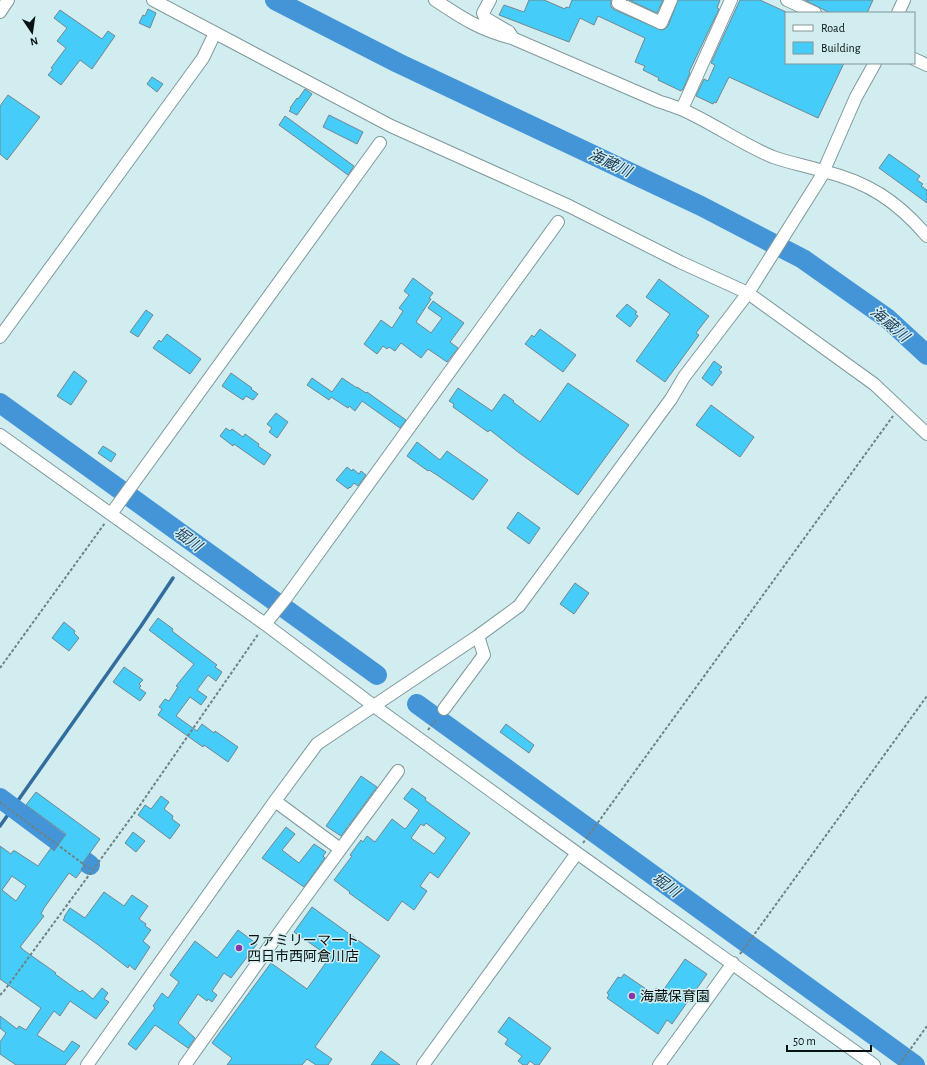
<svg xmlns="http://www.w3.org/2000/svg" width="927" height="1065" font-family="'Alegreya Sans','Noto Sans JP',sans-serif">
  <style>
    .lines { fill: none; stroke-linecap: round; stroke-linejoin: round }
    .stream { stroke: #326d9d; stroke-width: 3.5 }
    .river { stroke: #4494d8; stroke-width: 20 }
    .building { fill: #46ccf9; stroke: #718790; fill-rule: evenodd }
    .minor-casing { stroke: #7f9a9c; stroke-width: 14 }
    .path { stroke: #6f8284; stroke-width: 2; stroke-dasharray: 3 2; stroke-linecap: butt }
    .minor { stroke: #fff; stroke-width: 12 }
    .poi-dot { fill: #8936a5; stroke: #d1edef; stroke-width: 1.5 }
    .labels { text-anchor: middle; stroke-width: 3; stroke-linejoin: round; paint-order: stroke }
    .poi-label { font-size: 14px; fill: #091314; stroke: #d1edef; text-anchor: start }
    .water-label { font-size: 15px; font-style: italic; fill: #183855; stroke: #d1edef }
  </style>
  <rect width="100%" height="100%" fill="#d1edef"/>
  <g class="lines">
    <path class="stream" d="M 0,826 L 141,626 L 173,578"/>
    <path class="river" d="M 275,0 L 398,63 L 701,206 L 803,259 L 888,319 L 927,355
      M 0,403 L 377,675
      M 417,704 L 915,1065
      M 0,798 L 90,865"/>
  </g>
  <path class="building" d="M 529,0 L 544,0 L 565,9 L 566,7 L 569,8 L 572,0 L 611,0 L 611,7 L 615,10 L 661,30 L 665,29 L 668,26 L 678,0 L 720,0 L 717,8 L 719,9 L 689,72 L 690,73 L 683,89 L 681,91 L 658,80 L 659,78 L 643,70 L 645,66 L 635,62 L 645,38 L 598,16 L 594,25 L 580,18 L 569,42 L 499,15 L 504,5 L 524,12 Z
    M 629,0 L 663,0 L 657,13 Z
    M 740,0 L 760,0 L 786,12 L 786,63 L 844,63 L 818,118 L 729,77 L 716,103 L 714,102 L 713,104 L 696,96 L 704,79 L 708,81 L 715,65 L 711,63 Z
    M 805,0 L 873,0 L 867,13 L 830,13 Z
    M 148,9 L 156,13 L 150,28 L 139,23 L 143,15 L 145,16 Z
    M 60,10 L 102,39 L 108,31 L 115,36 L 92,69 L 80,60 L 61,85 L 48,75 L 53,69 L 51,68 L 66,48 L 57,41 L 67,28 L 54,18 Z
    M 152,77 L 163,84 L 157,92 L 147,84 Z
    M 305,89 L 312,94 L 297,115 L 289,111 L 291,109 L 290,108 L 297,98 L 298,99 Z
    M 8,95 L 40,117 L 7,160 L 0,154 L 0,106 Z
    M 329,115 L 363,132 L 357,144 L 323,127 Z
    M 285,116 L 354,166 L 348,175 L 279,125 Z
    M 889,154 L 920,176 L 917,180 L 923,184 L 921,186 L 927,190 L 927,203 L 879,168 Z
    M 413,278 L 433,293 L 429,298 L 431,299 L 416,322 L 431,333 L 442,318 L 428,308 L 433,301 L 464,323 L 450,342 L 458,348 L 447,362 L 428,349 L 421,358 L 401,343 L 395,351 L 389,347 L 387,349 L 383,346 L 377,354 L 364,344 L 381,320 L 392,328 L 403,311 L 399,308 L 409,295 L 404,291 Z
    M 659,279 L 709,316 L 696,333 L 699,335 L 665,382 L 636,361 L 670,314 L 646,297 Z
    M 627,304 L 637,312 L 635,314 L 638,316 L 630,327 L 616,316 Z
    M 146,310 L 153,315 L 138,337 L 130,332 Z
    M 540,329 L 576,355 L 563,372 L 525,344 L 532,335 L 534,337 Z
    M 167,334 L 201,359 L 190,374 L 153,348 L 159,340 L 161,342 Z
    M 714,361 L 722,367 L 719,370 L 722,372 L 712,386 L 702,378 Z
    M 74,371 L 87,381 L 71,405 L 57,396 Z
    M 231,373 L 252,388 L 251,389 L 258,394 L 253,400 L 246,396 L 243,400 L 222,386 Z
    M 312,378 L 332,392 L 342,378 L 357,388 L 357,387 L 366,393 L 367,392 L 406,420 L 400,428 L 362,401 L 355,411 L 349,406 L 348,408 L 331,397 L 329,400 L 307,385 Z
    M 568,383 L 629,425 L 578,495 L 518,452 L 490,430 L 488,432 L 453,407 L 454,404 L 449,401 L 458,388 L 492,411 L 504,394 L 514,401 L 513,402 L 540,422 Z
    M 711,405 L 754,437 L 740,457 L 696,425 Z
    M 276,413 L 288,422 L 277,438 L 269,432 L 272,428 L 267,424 Z
    M 226,428 L 230,431 L 232,429 L 243,437 L 245,434 L 259,444 L 258,446 L 271,455 L 264,465 L 234,444 L 233,446 L 220,436 Z
    M 417,442 L 440,460 L 447,451 L 488,480 L 473,500 L 437,475 L 429,470 L 428,471 L 407,456 Z
    M 103,446 L 116,454 L 111,462 L 98,453 Z
    M 347,467 L 352,471 L 353,469 L 359,474 L 361,471 L 366,475 L 358,486 L 354,483 L 350,488 L 349,487 L 348,489 L 336,480 Z
    M 518,512 L 540,528 L 529,544 L 507,528 Z
    M 575,583 L 589,593 L 574,614 L 560,604 Z
    M 158,618 L 173,629 L 172,631 L 185,641 L 217,665 L 215,667 L 222,672 L 216,681 L 208,675 L 197,690 L 207,697 L 201,705 L 190,697 L 176,716 L 197,731 L 202,724 L 214,733 L 215,731 L 238,747 L 228,762 L 204,745 L 203,747 L 158,715 L 162,709 L 159,707 L 165,699 L 169,701 L 178,687 L 176,686 L 194,664 L 149,630 Z
    M 64,622 L 75,631 L 74,633 L 79,638 L 69,651 L 52,638 Z
    M 124,667 L 143,680 L 139,684 L 141,686 L 139,688 L 146,693 L 140,701 L 113,682 Z
    M 506,724 L 534,745 L 529,753 L 500,732 Z
    M 361,776 L 377,787 L 341,836 L 326,826 Z
    M 412,788 L 426,798 L 425,800 L 470,833 L 438,878 L 430,872 L 420,886 L 427,891 L 414,910 L 402,901 L 388,921 L 349,893 L 350,892 L 334,880 L 352,856 L 350,855 L 361,840 L 363,842 L 367,836 L 375,842 L 392,819 L 405,829 L 407,827 L 419,810 L 404,799 L 404,798 ZM 426,823 L 446,838 L 434,854 L 411,838 L 421,824 L 424,826 Z
    M 36,792 L 100,839 L 82,864 L 84,865 L 81,869 L 82,870 L 76,878 L 69,873 L 44,908 L 41,914 L 44,916 L 20,947 L 22,948 L 22,949 L 56,973 L 55,974 L 80,992 L 82,990 L 93,999 L 102,988 L 108,993 L 104,999 L 109,1002 L 96,1019 L 70,1001 L 60,1016 L 54,1011 L 37,1035 L 64,1052 L 72,1041 L 80,1046 L 65,1065 L 16,1065 L 0,1054 L 0,1042 L 6,1033 L 0,1028 L 0,1016 L 17,1029 L 19,1026 L 26,1030 L 41,1008 L 0,979 L 0,846 L 11,854 L 13,851 L 15,851 L 38,866 L 51,848 L 54,851 L 66,834 L 26,805 ZM 12,876 L 26,886 L 16,901 L 2,890 Z
    M 161,796 L 169,802 L 164,809 L 173,816 L 172,819 L 180,825 L 170,839 L 138,815 L 145,805 L 151,809 Z
    M 286,827 L 295,834 L 282,850 L 299,863 L 314,844 L 326,852 L 323,856 L 325,858 L 304,887 L 262,858 Z
    M 133,832 L 145,841 L 136,852 L 125,843 Z
    M 104,892 L 124,906 L 132,895 L 148,906 L 139,919 L 146,924 L 145,926 L 151,930 L 143,941 L 150,947 L 135,970 L 129,965 L 128,968 L 97,944 L 63,920 L 65,917 L 64,917 L 70,908 L 85,918 Z
    M 312,907 L 380,956 L 315,1047 L 332,1059 L 328,1065 L 316,1065 L 307,1059 L 302,1065 L 227,1065 L 232,1058 L 212,1043 L 271,963 L 307,989 L 330,957 L 294,932 Z
    M 238,930 L 257,944 L 231,978 L 224,973 L 212,991 L 217,995 L 212,1002 L 208,999 L 207,1001 L 198,994 L 178,1023 L 195,1038 L 188,1048 L 155,1025 L 136,1050 L 128,1044 L 155,1008 L 153,1006 L 162,993 L 168,998 L 179,982 L 170,975 L 195,941 L 217,958 Z
    M 685,959 L 707,974 L 672,1024 L 667,1020 L 658,1034 L 607,998 L 609,995 L 607,993 L 618,977 L 621,978 L 624,974 L 652,993 L 656,988 L 662,992 Z
    M 509,1017 L 551,1048 L 539,1065 L 535,1065 L 530,1061 L 527,1065 L 523,1065 L 518,1061 L 522,1056 L 505,1044 L 508,1039 L 498,1032 Z
    M 381,1051 L 400,1065 L 371,1065 Z"/>
  <g class="lines">
    <g class="minor-casing">
      <path id="minor" d="M 153,0 L 391,126 L 569,206 L 680,262 L 748,293 L 874,384 L 927,434
        M 435,0 C 462,18 480,30 512,38 L 658,101 C 666,104 674,106 681,109 C 713,123 741,144 773,157 C 790,163 807,166 823,171 C 868,182 897,201 927,236
        M 490,0 L 483,13 L 485,18 L 509,32 L 511,35
        M 620,0 L 618,3 L 661,23 L 671,0
        M 787,0 L 815,13
        M 0,12 L 8,0
        M 898,13 L 904,0
        M 914,59 L 927,65
        M 682,109 L 731,0
        M 0,337 L 203,58 L 215,33
        M 0,435 L 265,624 L 374,706 L 577,853 L 874,1065
        M 111,514 L 380,143
        M 265,624 L 286,598 L 558,222
        M 444,709 L 484,655 L 478,636
        M 275,801 L 340,849
        M 87,1065 L 275,801 L 317,744 L 478,636 L 519,606 L 671,399 L 684,377 L 748,293 L 821,177 L 856,97 L 875,63
        M 185,1065 L 284,926 L 398,771
        M 423,1065 L 577,853
        M 659,1065 L 733,963"/>
    </g>
    <path class="path" d="M 0,668 L 105,523
      M 428,730 L 437,718
      M 0,802 L 90,869
      M 583,843 L 893,416
      M 740,954 L 927,696
      M 0,995 L 4,991 L 136,811 L 259,633
      M 899,1065 L 927,1026"/>
    <use href="#minor" class="minor"/>
  </g>
  <g class="poi-dot">
    <circle cx="239" cy="948" r="4"/>
    <circle cx="632" cy="996" r="4"/>
  </g>
  <g class="labels">
    <g class="poi-label">
      <text x="247" y="945">ファミリーマート<tspan x="247" dy="16">四日市西阿倉川店</tspan></text>
      <text x="640" y="1001">海蔵保育園</text>
    </g>
    <g class="water-label">
      <text transform="translate(610 163) rotate(25)" y="5">海蔵川</text>
      <text transform="translate(890 324) rotate(40)" y="5">海蔵川</text>
      <text transform="translate(188 539) rotate(36)" y="5">堀川</text>
      <text transform="translate(666 885) rotate(36)" y="5">堀川</text>
    </g>
  </g>
  <rect x="785" y="12" width="130" height="52" fill="#d1edef" stroke="#819697"/>
  <rect x="793" y="25" width="20" height="6" fill="#ffffff" stroke="#819697"/>
  <text x="821" y="32" font-size="12" fill="#091314">Road</text>
  <rect x="793" y="42" width="20" height="12" fill="#46ccf9" stroke="#819697"/>
  <text x="821" y="52" font-size="12" fill="#091314">Building</text>
  <g transform="translate(32 32) rotate(167)" stroke="#d1edef" stroke-width="3" paint-order="stroke">
  <path d="M0-3L7 15L0 10L-7 15Z" fill="#091314"/>
  <text y="-6" font-size="11" font-weight="bold" text-anchor="middle" fill="#091314">N</text>
  </g>
  <path d="M787 1045v6h84v-6" fill="none" stroke="#091314" stroke-width="2"/>
  <text x="793" y="1045" font-size="12" fill="#091314" stroke="#d1edef" stroke-width="3" paint-order="stroke">50 m</text>
</svg>
